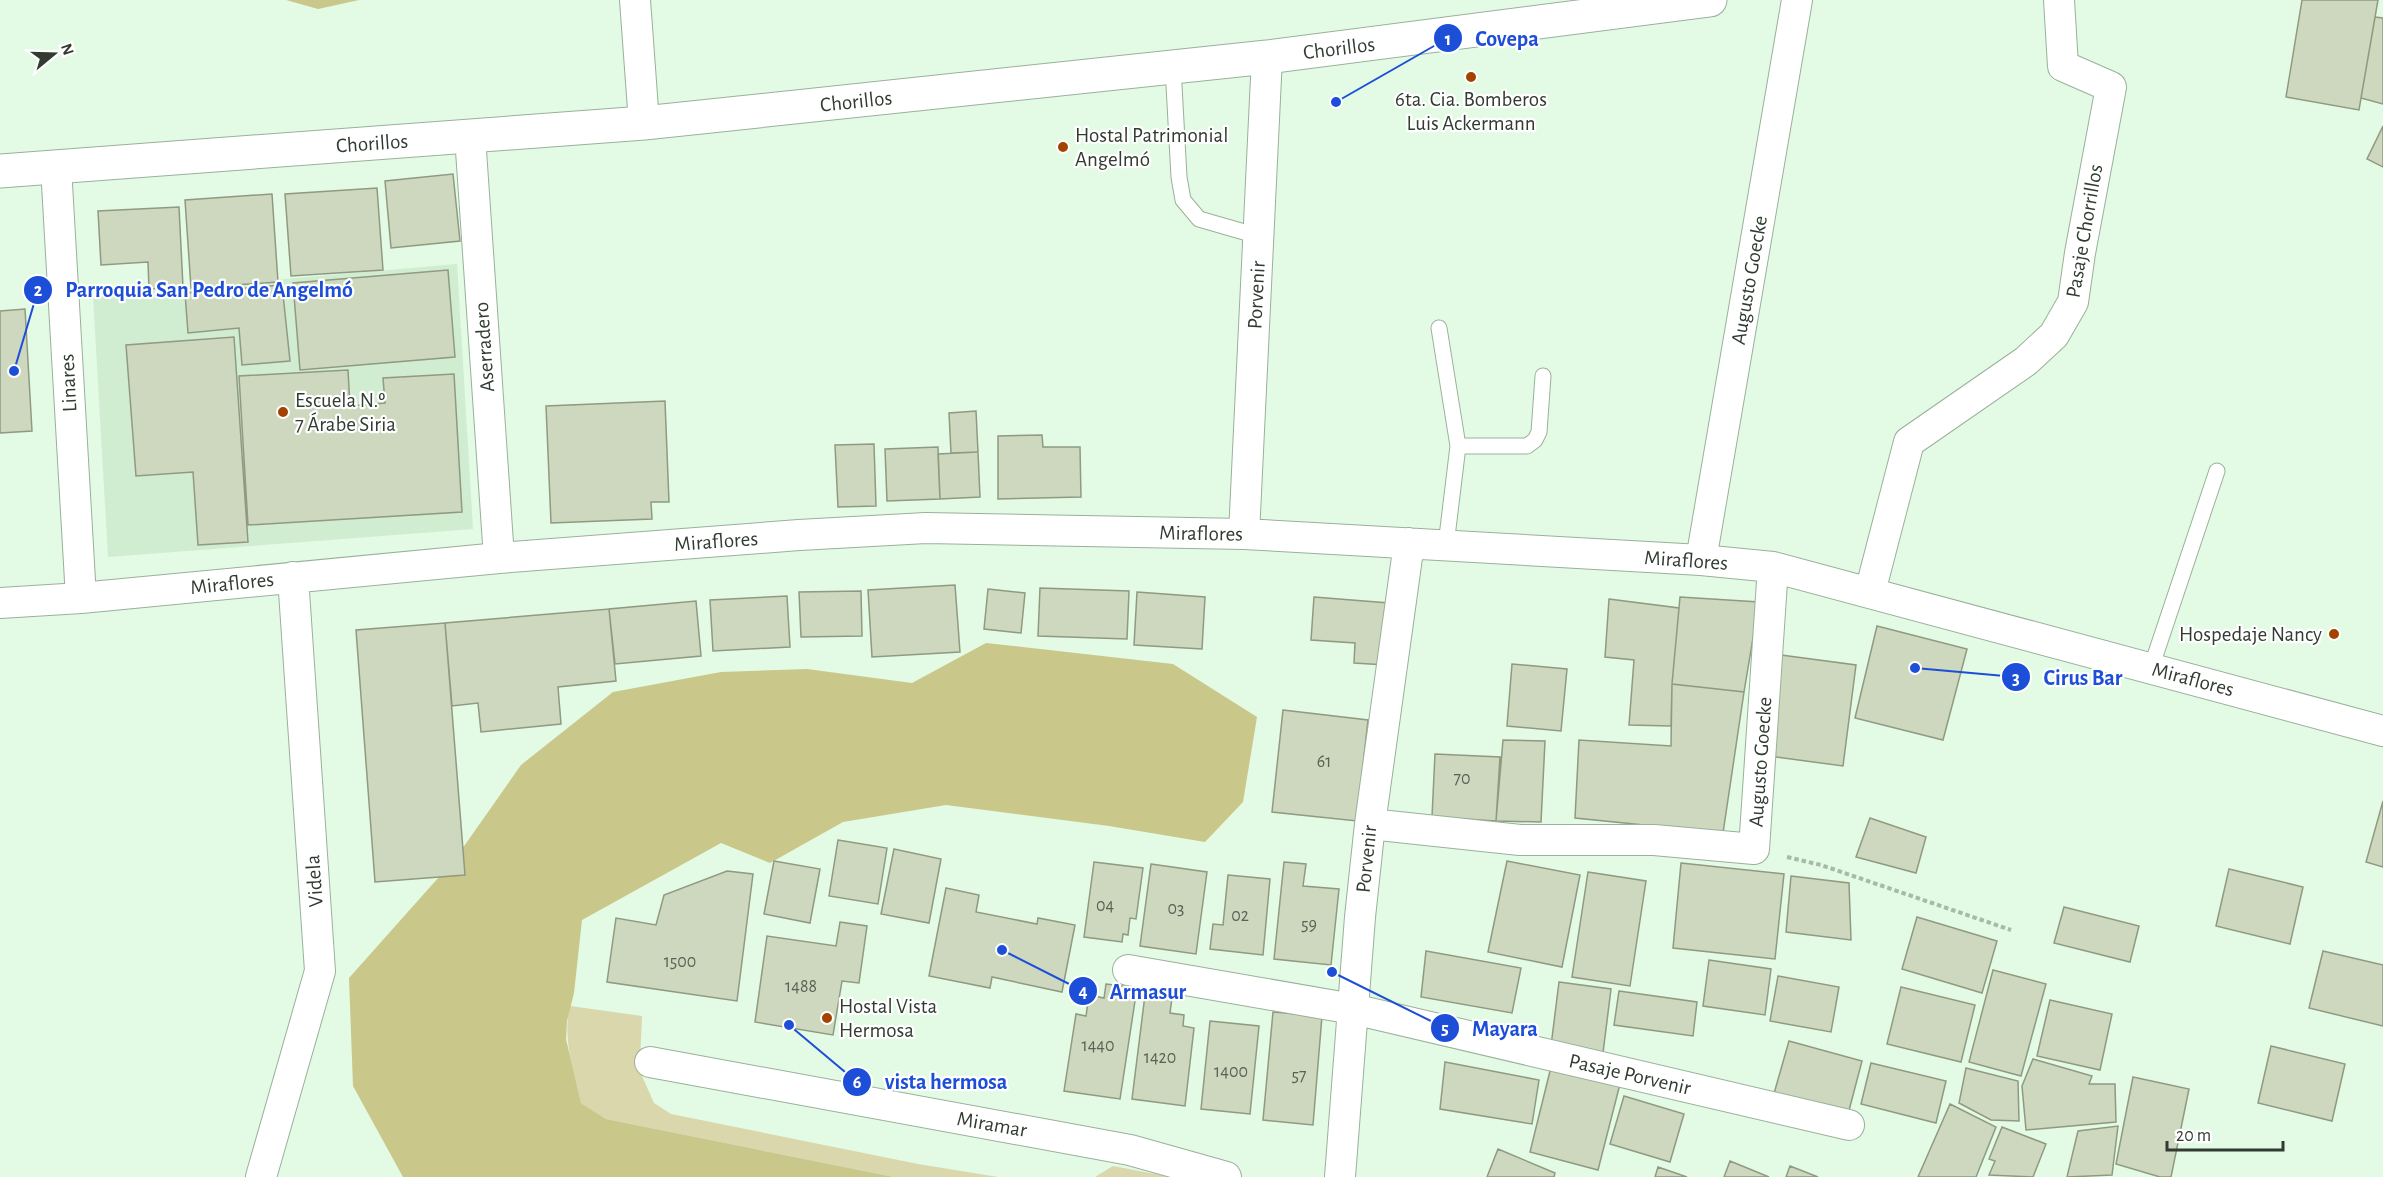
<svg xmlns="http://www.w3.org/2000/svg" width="2383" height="1177" font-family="'Alegreya Sans',sans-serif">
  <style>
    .built { fill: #d0ecd1 }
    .green { fill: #d9d7ab }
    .forest { fill: #cac78a }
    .building { fill: #cdd8be; stroke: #8f9a81; stroke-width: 1.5 }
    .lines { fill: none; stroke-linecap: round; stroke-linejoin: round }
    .service-casing { stroke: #9ab09b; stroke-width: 17 }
    .minor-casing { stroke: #9ab09b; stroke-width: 32 }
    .tertiary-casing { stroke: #9ab09b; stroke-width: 35 }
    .path { stroke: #a7b9a8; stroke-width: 4; stroke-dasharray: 4.5 3; stroke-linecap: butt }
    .service { stroke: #fff; stroke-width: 15 }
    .minor { stroke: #fff; stroke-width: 30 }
    .tertiary { stroke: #fff; stroke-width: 33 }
    .poi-dot { fill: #a44300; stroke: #fff; stroke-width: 2 }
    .labels { text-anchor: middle; stroke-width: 4.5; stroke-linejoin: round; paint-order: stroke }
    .number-label { font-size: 18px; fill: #596255 }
    .street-label { font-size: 21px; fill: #323b32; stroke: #fff }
    .poi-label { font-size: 21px; fill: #323b32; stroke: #fff; text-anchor: start }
    .leader { fill: none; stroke: #1d4ed8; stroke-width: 2 }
    .callout-dot { fill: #1d4ed8; stroke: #fff; stroke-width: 2 }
    .mark-label { font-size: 18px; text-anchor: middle; font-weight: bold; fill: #fff }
    .callout-label { font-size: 22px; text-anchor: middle; font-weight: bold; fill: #1d4ed8; stroke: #fff; stroke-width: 4.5; stroke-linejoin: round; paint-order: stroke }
  </style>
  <rect width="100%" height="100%" fill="#e3fae4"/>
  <path class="built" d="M 457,264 L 473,529 L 108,557 L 93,296 Z"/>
  <path class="green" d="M 570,1006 L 642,1016 L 640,1061 L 642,1076 L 654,1103 L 671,1114 L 918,1164 L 998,1177 L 894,1177 L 606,1119 L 581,1103 C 574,1071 562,1039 570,1006 Z
    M 1113,1166 L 1171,1177 L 1095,1177 Z"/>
  <path class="forest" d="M 286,0 L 359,0 L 318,9 Z
    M 986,643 L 1173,664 L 1257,717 L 1243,802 L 1205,842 L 1109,826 L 946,805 L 843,822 L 770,863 L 721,843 L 582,920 L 574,993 L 567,1021 L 566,1039 L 581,1103 L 606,1119 L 894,1177 L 403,1177 L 353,1086 L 349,978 L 455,859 L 521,765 L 613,692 L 721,672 L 807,669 L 912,683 Z"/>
  <path class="building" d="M 2302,0 L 2378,0 L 2359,110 L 2286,97 Z
    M 2375,17 L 2383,18 L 2383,104 L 2361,98 Z
    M 2383,126 L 2383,167 L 2367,159 Z
    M 453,174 L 460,241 L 391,248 L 385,181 Z
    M 377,188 L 383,270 L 291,276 L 285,194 Z
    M 272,194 L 278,282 L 191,288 L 185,200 Z
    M 179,207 L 183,287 L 149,289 L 148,262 L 101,265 L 98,211 Z
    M 448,270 L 455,357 L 300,370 L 293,283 Z
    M 282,285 L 290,361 L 242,365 L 239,328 L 188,333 L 185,293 Z
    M 25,309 L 32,431 L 0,433 L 0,311 Z
    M 234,337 L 248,542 L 198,545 L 193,472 L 136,476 L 126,345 Z
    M 348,370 L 350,406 L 385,403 L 383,378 L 454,374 L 462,512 L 248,525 L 239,376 Z
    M 665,401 L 669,502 L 651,502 L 652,519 L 551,523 L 546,406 Z
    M 976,411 L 978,452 L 951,453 L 949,413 Z
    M 1042,435 L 1043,447 L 1080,447 L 1081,497 L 998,499 L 998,436 Z
    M 874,444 L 876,506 L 838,507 L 835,445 Z
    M 938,447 L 940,499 L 887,501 L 885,449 Z
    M 978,452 L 980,497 L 940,499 L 938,454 Z
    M 955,585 L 960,652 L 872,657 L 868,590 Z
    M 1040,588 L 1129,591 L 1127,639 L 1038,636 Z
    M 988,589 L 1025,593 L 1021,633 L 984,629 Z
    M 861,591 L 862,636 L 801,637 L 799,592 Z
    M 1137,592 L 1205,597 L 1202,649 L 1134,645 Z
    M 787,596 L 790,647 L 713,651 L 710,600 Z
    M 1314,597 L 1389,603 L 1386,665 L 1354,663 L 1355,643 L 1311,640 Z
    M 1680,597 L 1759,602 L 1744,692 L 1672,684 Z
    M 1609,599 L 1679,608 L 1672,684 L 1671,726 L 1629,725 L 1634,660 L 1605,657 Z
    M 696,601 L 701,656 L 615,664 L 609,609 Z
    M 609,609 L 616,681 L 558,687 L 561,724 L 481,732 L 478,703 L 452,706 L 445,623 Z
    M 445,623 L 465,875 L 375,882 L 356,630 Z
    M 1877,626 L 1967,649 L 1943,740 L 1855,718 Z
    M 1781,655 L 1856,665 L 1843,766 L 1769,756 Z
    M 1512,664 L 1567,669 L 1561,731 L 1507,726 Z
    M 1672,684 L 1744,692 L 1723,833 L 1575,818 L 1579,740 L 1671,746 Z
    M 1283,710 L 1368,720 L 1357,821 L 1272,812 Z
    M 1503,740 L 1545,741 L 1541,822 L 1496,821 Z
    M 1435,754 L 1500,757 L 1496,821 L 1432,817 Z
    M 2383,801 L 2383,867 L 2366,862 Z
    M 1870,818 L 1926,837 L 1916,873 L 1856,857 Z
    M 838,840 L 887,848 L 878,904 L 829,896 Z
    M 894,849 L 941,859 L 929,923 L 881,914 Z
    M 774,861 L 820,869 L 810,923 L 764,914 Z
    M 1507,861 L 1580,875 L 1562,967 L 1488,952 Z
    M 1094,862 L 1143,868 L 1136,919 L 1130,918 L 1128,935 L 1123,934 L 1122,942 L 1084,937 Z
    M 1284,862 L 1306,864 L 1303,886 L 1339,889 L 1331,965 L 1274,959 Z
    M 1681,863 L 1784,874 L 1775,959 L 1673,948 Z
    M 1151,864 L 1207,872 L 1196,954 L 1140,946 Z
    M 2229,869 L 2303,887 L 2290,944 L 2216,926 Z
    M 727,871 L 753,874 L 737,1001 L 607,982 L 616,918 L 656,925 L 664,895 Z
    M 1588,872 L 1646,881 L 1630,986 L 1572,977 Z
    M 1228,875 L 1270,879 L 1263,955 L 1210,949 L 1213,924 L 1223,925 Z
    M 1791,876 L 1849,883 L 1851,940 L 1786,932 Z
    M 946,888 L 979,895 L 976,912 L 1037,924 L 1038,918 L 1075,925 L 1062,992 L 992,977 L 990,988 L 929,976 Z
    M 2064,907 L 2139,926 L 2130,962 L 2054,943 Z
    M 1917,917 L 1997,941 L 1982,993 L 1902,969 Z
    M 840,922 L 867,926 L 859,983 L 842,981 L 833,1035 L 755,1022 L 767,936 L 836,946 Z
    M 1426,951 L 1521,968 L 1512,1013 L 1421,997 Z
    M 2323,951 L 2383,965 L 2383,1026 L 2309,1008 Z
    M 1709,960 L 1771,969 L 1765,1015 L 1703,1006 Z
    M 1993,970 L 2046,984 L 2021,1076 L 1969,1062 Z
    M 1778,976 L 1839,987 L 1831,1032 L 1770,1021 Z
    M 1559,982 L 1611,989 L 1603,1053 L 1551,1046 Z
    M 1106,984 L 1137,988 L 1120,1099 L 1064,1091 L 1076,1014 L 1086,1016 L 1089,995 L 1104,998 Z
    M 1901,987 L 1975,1005 L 1961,1062 L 1887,1044 Z
    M 1619,991 L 1697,1002 L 1693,1036 L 1614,1025 Z
    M 1145,995 L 1172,998 L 1170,1013 L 1184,1015 L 1183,1026 L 1194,1028 L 1185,1106 L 1132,1099 Z
    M 2050,1000 L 2112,1014 L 2100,1070 L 2037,1056 Z
    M 1273,1012 L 1322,1016 L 1313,1125 L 1263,1120 Z
    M 1210,1021 L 1259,1026 L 1250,1114 L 1201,1109 Z
    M 1789,1041 L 1862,1061 L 1847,1118 L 1773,1097 Z
    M 2271,1046 L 2345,1064 L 2332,1121 L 2258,1103 Z
    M 2033,1059 L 2092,1076 L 2089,1084 L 2115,1084 L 2116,1122 L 2026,1130 L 2022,1086 Z
    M 1445,1062 L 1539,1080 L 1532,1124 L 1440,1109 Z
    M 1871,1063 L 1946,1081 L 1936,1123 L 1861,1104 Z
    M 1551,1067 L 1620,1084 L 1598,1170 L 1530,1152 Z
    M 1966,1068 L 2018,1081 L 2019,1121 L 1991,1120 L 1959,1103 Z
    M 2133,1077 L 2189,1089 L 2171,1177 L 2160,1177 L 2116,1164 Z
    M 1624,1096 L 1684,1114 L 1670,1162 L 1610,1144 Z
    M 1950,1104 L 1996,1127 L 1976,1177 L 1918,1177 Z
    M 2118,1126 L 2112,1175 L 2067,1177 L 2078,1131 Z
    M 2002,1127 L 2046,1144 L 2033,1177 L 1989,1175 L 1995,1161 L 1989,1159 Z
    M 1498,1149 L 1555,1173 L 1554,1177 L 1487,1177 Z
    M 1730,1161 L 1769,1177 L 1724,1177 Z
    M 1790,1166 L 1818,1177 L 1786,1177 Z
    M 1658,1167 L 1687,1177 L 1655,1177 Z"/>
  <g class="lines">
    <g class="service-casing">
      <path id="service" d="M 1173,67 L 1179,177 L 1183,200 L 1199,219 L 1258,236
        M 1439,328 L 1458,446 L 1446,545
        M 1458,446 L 1527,446 L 1535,440 L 1539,432 L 1543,376
        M 2151,668 L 2217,471"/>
    </g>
    <g class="minor-casing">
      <path id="minor" d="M 635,0 L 644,123
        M 470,136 L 499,558
        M 56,167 L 81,598
        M 1244,534 L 1267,57
        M 1701,560 L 1797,0
        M 1870,592 L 1909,442 L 2026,361 L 2054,335 L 2073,302 L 2080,253 L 2111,87 L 2063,66 L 2059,0
        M 0,603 L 81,598 L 499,558 L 799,535 L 926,528 L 1244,534 L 1701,560 L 1773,567 L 2383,731
        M 1370,824 L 1520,840 L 1654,840 L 1754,849 L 1773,567
        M 1128,970 L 1353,1009 L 1849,1125
        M 650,1062 L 1130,1150 L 1226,1177
        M 261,1177 L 320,971 L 293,577
        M 1340,1177 L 1360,917 L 1370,824 L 1409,543"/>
    </g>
    <g class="tertiary-casing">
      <path id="tertiary" d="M 0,171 L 644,123 L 1267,57 L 1710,0"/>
    </g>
    <path class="path" d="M 1787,857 L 1821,865 L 2011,930"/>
    <use href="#service" class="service"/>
    <use href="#minor" class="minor"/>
    <use href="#tertiary" class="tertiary"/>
  </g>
  <g class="poi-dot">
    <circle cx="1471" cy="77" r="6"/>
    <circle cx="1063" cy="147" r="6"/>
    <circle cx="283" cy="412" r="6"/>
    <circle cx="2334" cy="634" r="6"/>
    <circle cx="827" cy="1018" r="6"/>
  </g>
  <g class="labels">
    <g class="number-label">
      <text x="1324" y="767">61</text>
      <text x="1462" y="784">70</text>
      <text x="1105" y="911">04</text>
      <text x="1176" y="914">03</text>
      <text x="1240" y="921">02</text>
      <text x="1309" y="930">59</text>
      <text x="680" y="967">1500</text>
      <text x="801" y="992">1488</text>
      <text x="1098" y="1051">1440</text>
      <text x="1160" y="1063">1420</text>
      <text x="1231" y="1077">1400</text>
      <text x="1299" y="1081">57</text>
    </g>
    <g class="street-label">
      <text transform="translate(1339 48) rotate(-7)" y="7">Chorillos</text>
      <text transform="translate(856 101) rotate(-6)" y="7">Chorillos</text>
      <text transform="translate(372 143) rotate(-4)" y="7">Chorillos</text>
      <text transform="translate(2084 231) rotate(-80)" y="7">Pasaje Chorrillos</text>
      <text transform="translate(1749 280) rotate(-80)" y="7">Augusto Goecke</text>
      <text transform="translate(1256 295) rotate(-87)" y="7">Porvenir</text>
      <text transform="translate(484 347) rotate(-94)" y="7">Aserradero</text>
      <text transform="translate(68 383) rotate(-93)" y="7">Linares</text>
      <text transform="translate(1201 533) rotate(1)" y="7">Miraflores</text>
      <text transform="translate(716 541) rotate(-4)" y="7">Miraflores</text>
      <text transform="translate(1686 560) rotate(4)" y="7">Miraflores</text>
      <text transform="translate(232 583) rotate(-6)" y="7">Miraflores</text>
      <text transform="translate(2193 679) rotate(15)" y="7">Miraflores</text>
      <text transform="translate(1760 762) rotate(-86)" y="7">Augusto Goecke</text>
      <text transform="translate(1366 859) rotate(-84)" y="7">Porvenir</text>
      <text transform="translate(314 881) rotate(-94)" y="7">Videla</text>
      <text transform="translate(1630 1074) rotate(13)" y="7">Pasaje Porvenir</text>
      <text transform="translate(992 1124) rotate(10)" y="7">Miramar</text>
    </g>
    <g class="poi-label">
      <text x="1471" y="106" text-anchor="middle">6ta. Cia. Bomberos<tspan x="1471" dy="24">Luis Ackermann</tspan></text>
      <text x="1075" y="142">Hostal Patrimonial<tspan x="1075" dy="24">Angelmó</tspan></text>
      <text x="295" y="407">Escuela N.º<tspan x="295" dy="24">7 Árabe Siria</tspan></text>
      <text x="2322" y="641" text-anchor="end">Hospedaje Nancy</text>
      <text x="839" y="1013">Hostal Vista<tspan x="839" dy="24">Hermosa</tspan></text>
    </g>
  </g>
  <path class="leader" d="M1336 102L1448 38M14 371L38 290M1915 668L2016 677M1002 950L1083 991M1332 972L1445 1028M789 1025L857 1082"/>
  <g class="callout-dot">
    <circle cx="1336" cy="102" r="6"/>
    <circle cx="14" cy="371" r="6"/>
    <circle cx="1915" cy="668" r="6"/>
    <circle cx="1002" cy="950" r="6"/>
    <circle cx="1332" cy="972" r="6"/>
    <circle cx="789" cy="1025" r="6"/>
    <circle cx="1448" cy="38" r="15"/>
    <circle cx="38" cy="290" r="15"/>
    <circle cx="2016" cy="677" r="15"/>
    <circle cx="1083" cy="991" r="15"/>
    <circle cx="1445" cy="1028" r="15"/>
    <circle cx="857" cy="1082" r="15"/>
  </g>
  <g class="mark-label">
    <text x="1448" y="45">1</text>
    <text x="38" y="296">2</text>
    <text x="2016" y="684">3</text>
    <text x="1083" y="997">4</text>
    <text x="1445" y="1034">5</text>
    <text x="857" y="1088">6</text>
  </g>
  <g class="callout-label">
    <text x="1507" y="46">Covepa</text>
    <text x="209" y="297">Parroquia San Pedro de Angelmó</text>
    <text x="2083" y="685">Cirus Bar</text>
    <text x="1148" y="999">Armasur</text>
    <text x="1505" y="1036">Mayara</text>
    <text x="946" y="1089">vista hermosa</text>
  </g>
  <g transform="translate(54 54) rotate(71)" stroke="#ffffff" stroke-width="4.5" paint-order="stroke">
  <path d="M0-4.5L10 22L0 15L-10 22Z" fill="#323b32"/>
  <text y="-9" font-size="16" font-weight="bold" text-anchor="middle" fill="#323b32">N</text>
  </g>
  <path d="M2167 1141v9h116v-9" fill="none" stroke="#323b32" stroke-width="3"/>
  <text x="2176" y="1141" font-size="18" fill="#323b32" stroke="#ffffff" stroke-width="4.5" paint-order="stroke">20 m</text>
</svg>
